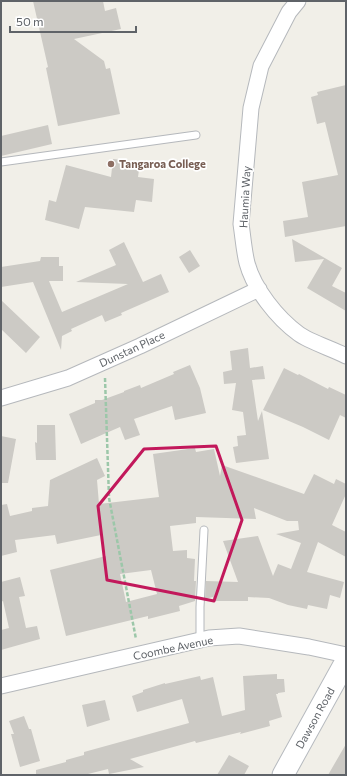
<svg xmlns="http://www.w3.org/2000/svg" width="347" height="776" font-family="Commissioner,sans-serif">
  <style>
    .building { fill: #cccac5; fill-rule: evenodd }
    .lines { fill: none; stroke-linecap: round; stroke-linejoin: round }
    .service-casing { stroke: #b5b8bc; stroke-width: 9 }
    .minor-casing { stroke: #b5b8bc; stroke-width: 17 }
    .secondary-casing { stroke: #b6babf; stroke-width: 23 }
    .path { stroke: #9cc7a9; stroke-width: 2.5; stroke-dasharray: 4 2; stroke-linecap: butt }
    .service { stroke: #fff; stroke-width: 7 }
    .minor { stroke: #fff; stroke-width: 15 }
    .secondary { stroke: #fff; stroke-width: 21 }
    .marked { fill: none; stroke: #c2185b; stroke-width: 3; stroke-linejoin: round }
    .education-dot { fill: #8d6e63; stroke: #fff; stroke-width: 1.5 }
    .labels { text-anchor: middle; stroke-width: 3.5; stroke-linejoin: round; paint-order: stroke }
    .education-label { font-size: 11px; font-weight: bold; fill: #785e54; stroke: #fff; text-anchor: start }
    .street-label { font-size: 11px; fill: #5f6368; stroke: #fff }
  </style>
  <rect width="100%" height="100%" fill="#f1efe8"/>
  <path class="building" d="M 33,1 L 103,1 L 105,11 L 116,8 L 121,29 L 74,39 L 104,61 L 106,69 L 110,68 L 120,114 L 58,126 L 46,68 L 48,67 Z
    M 346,85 L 346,226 L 285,237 L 283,221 L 308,217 L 302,182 L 338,175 L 325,122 L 317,124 L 311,97 L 318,95 L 317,92 Z
    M 48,125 L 52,144 L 1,156 L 1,136 Z
    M 113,159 L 140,162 L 138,177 L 154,179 L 152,202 L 136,200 L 134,212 L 85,207 L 79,229 L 45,220 L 49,200 L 56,202 L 66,165 L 111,177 Z
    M 292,239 L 342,268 L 332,286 L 346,293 L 346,311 L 307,288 L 324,259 L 295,262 Z
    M 124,242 L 143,282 L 161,274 L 169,292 L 121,313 L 122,315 L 105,322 L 102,315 L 71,329 L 72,331 L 62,336 L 61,350 L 33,282 L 1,287 L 1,267 L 40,261 L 41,257 L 59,257 L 59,266 L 63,266 L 63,281 L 49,281 L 62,312 L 128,284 L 76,282 L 116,265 L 109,250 Z
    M 190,250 L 200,266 L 189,273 L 179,257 Z
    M 1,300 L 40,337 L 26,353 L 1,329 Z
    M 248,348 L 250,368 L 263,366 L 265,379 L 252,380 L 258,421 L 262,411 L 269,459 L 236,463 L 233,447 L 238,446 L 237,436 L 246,435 L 243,412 L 232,410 L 236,383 L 224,384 L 223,372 L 232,370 L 230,351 Z
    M 190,365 L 200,388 L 206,413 L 175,420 L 172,406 L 134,419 L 140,435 L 125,440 L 120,427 L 81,444 L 69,414 L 95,403 L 95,400 L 102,400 L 124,392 L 124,391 L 140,385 L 141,388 L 174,374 L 173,372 Z
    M 284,368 L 298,375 L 299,374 L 328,389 L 329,387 L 346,395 L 346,418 L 340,415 L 329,440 L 303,427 L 263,410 Z
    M 37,425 L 55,425 L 56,460 L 36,460 L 35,442 L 37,443 Z
    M 1,436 L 16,439 L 8,483 L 1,483 Z
    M 195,448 L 196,452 L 214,449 L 220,476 L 222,465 L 304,494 L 314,474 L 334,484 L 336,479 L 346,484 L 346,494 L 332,525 L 346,532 L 346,557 L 318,542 L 307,572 L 344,582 L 340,598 L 330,595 L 327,609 L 308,605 L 307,609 L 288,605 L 269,598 L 248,597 L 248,601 L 213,601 L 213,597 L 205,599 L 206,581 L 238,582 L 223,541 L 258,536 L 273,576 L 278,564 L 291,569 L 301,543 L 276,534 L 299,530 L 298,521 L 287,521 L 254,508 L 256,519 L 196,517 L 196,523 L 170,526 L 173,551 L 187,550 L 187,558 L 195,559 L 194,581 L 196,581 L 195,601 L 179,606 L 180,611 L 148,619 L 148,616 L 66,636 L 50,570 L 106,556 L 101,535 L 57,544 L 55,535 L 15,540 L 17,552 L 1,556 L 1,505 L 7,504 L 10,516 L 32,511 L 32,508 L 48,506 L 50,480 L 97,458 L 105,476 L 97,480 L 99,504 L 159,497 L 153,454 ZM 151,570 L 157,594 L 126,602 L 120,574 Z
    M 20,577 L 25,596 L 19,597 L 26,628 L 37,626 L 40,639 L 1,650 L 1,630 L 9,628 L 3,601 L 1,602 L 1,582 Z
    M 277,674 L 277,679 L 284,679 L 285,692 L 278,693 L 278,694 L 276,694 L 282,717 L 269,721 L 270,726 L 240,734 L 241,732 L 196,743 L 195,741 L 130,759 L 144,767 L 109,774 L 108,769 L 84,775 L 36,775 L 36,770 L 66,762 L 66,760 L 84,755 L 84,752 L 189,723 L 182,699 L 137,712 L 132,696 L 143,692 L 143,690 L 165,683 L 165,684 L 200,676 L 201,680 L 213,677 L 222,716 L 245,710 L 243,676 Z
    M 105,700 L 110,720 L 87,727 L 82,705 Z
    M 24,716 L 29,729 L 31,729 L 40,761 L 20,767 L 11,734 L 14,734 L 9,721 Z
    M 346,744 L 346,775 L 328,775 Z
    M 229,755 L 249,766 L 244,775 L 217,775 Z"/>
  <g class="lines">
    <g class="service-casing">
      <path id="service" d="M 1,162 L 196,135
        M 200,640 L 200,607 L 204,530"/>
    </g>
    <g class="minor-casing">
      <path id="minor" d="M 298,1 L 289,12 L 261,66 L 251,108 L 241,224 C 243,237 244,251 247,263 C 254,289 277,318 299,334 C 310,342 333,349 346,356
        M 1,398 L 68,378 L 140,346 L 259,289
        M 1,686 L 209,638 L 239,636 L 309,647 L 346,655"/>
    </g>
    <g class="secondary-casing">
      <path id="secondary" d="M 283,775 L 346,661"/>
    </g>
    <path class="path" d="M 105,378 L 109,498 L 136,639"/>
    <use href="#service" class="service"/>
    <use href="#minor" class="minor"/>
    <use href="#secondary" class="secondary"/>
  </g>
  <path class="marked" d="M 216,446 L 242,520 L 214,601 L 107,580 L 98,506 L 144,449 Z"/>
  <circle class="education-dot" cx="111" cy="164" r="4"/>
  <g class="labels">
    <g class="education-label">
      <text x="119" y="168">Tangaroa College</text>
    </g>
    <g class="street-label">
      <text transform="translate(245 197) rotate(-87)" y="4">Haumia Way</text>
      <text transform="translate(132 349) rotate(-25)" y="4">Dunstan Place</text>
      <text transform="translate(173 648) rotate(-12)" y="4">Coombe Avenue</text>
      <text transform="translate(315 718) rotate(-61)" y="4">Dawson Road</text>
    </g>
  </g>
  <rect width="347" height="776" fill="none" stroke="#5f6368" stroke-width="4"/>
  <path d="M10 26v6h126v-6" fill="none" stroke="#5f6368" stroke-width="2"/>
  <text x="16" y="26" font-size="12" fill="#5f6368" stroke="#ffffff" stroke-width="3" paint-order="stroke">50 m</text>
</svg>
